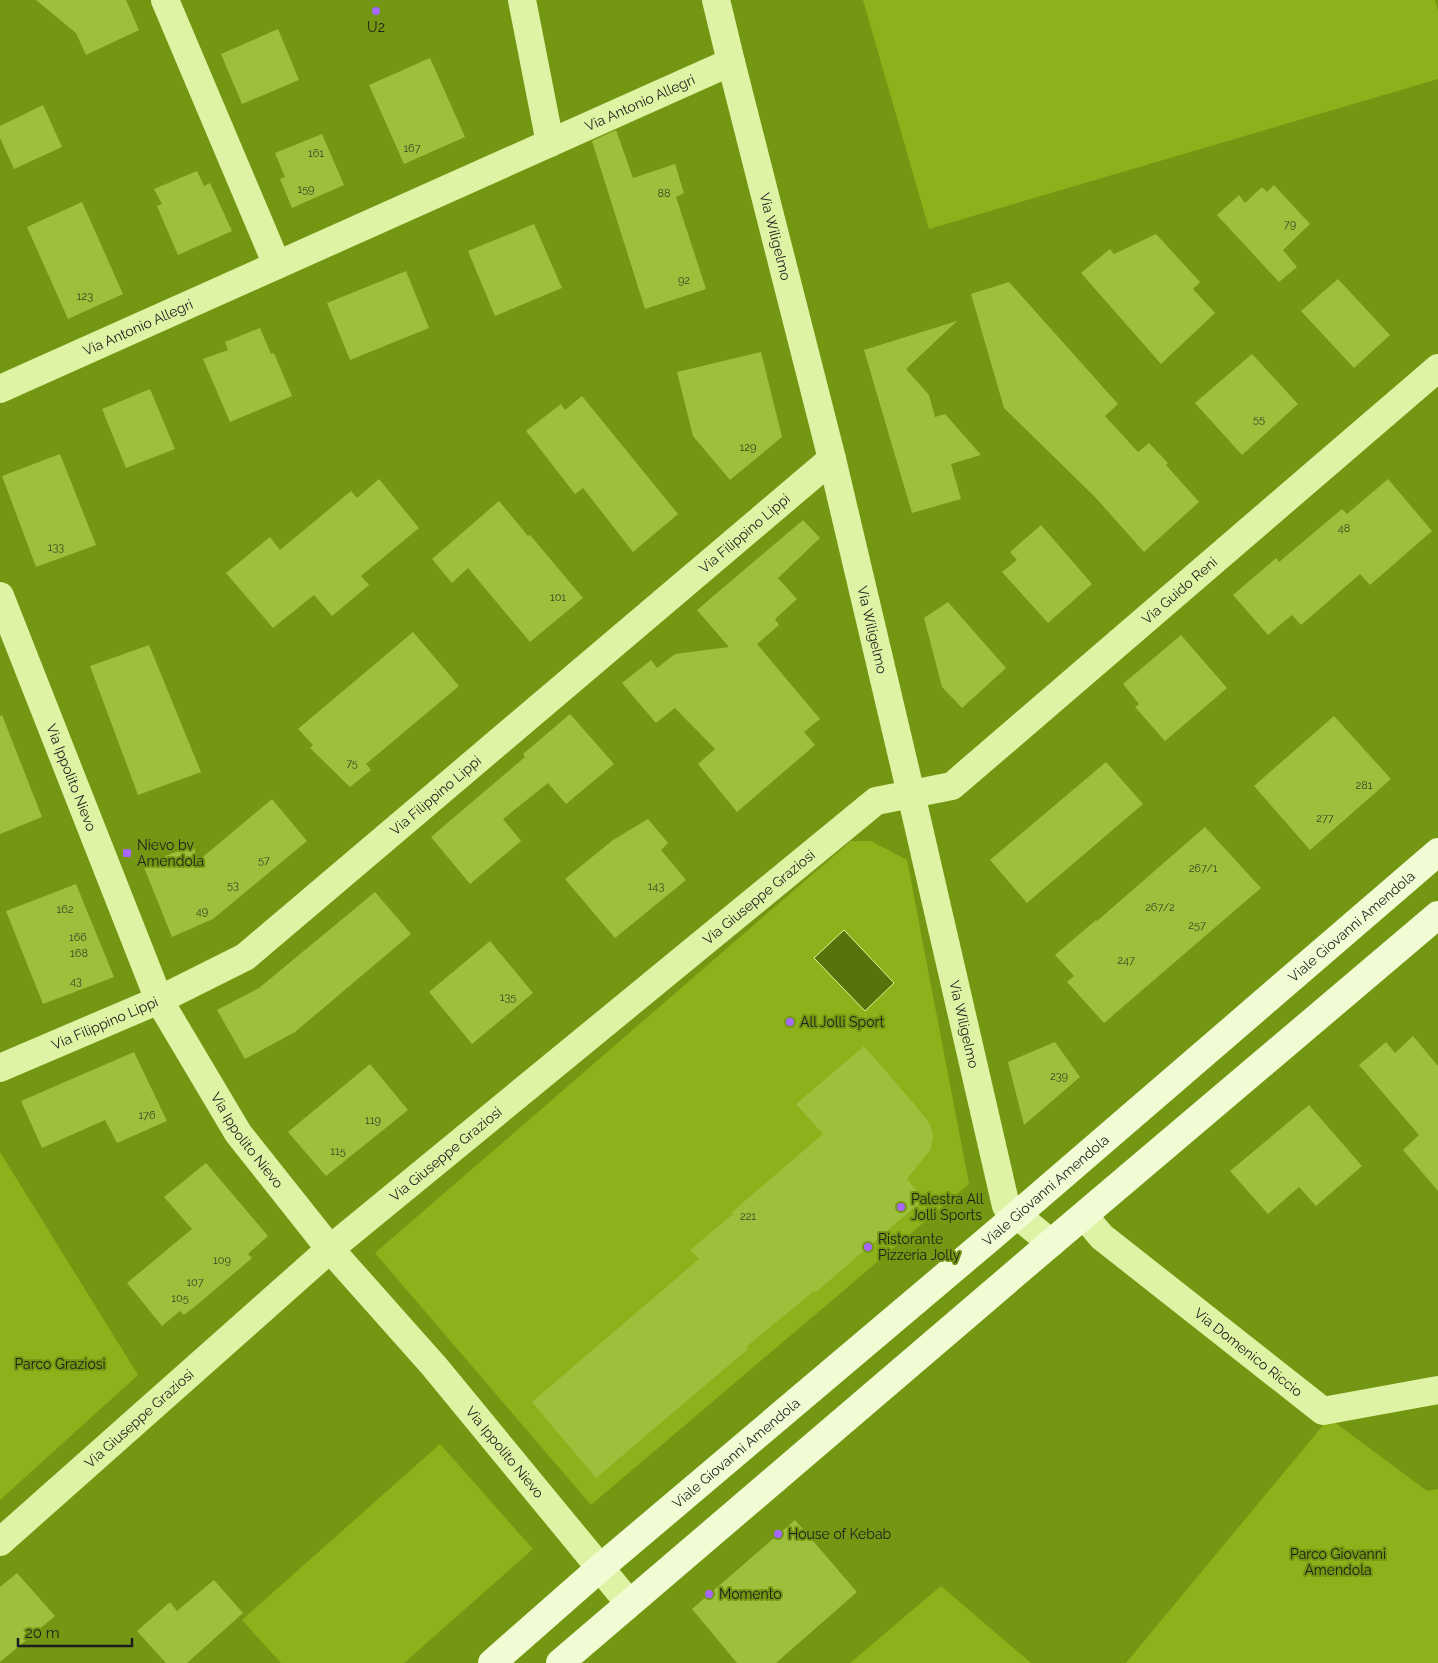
<svg xmlns="http://www.w3.org/2000/svg" width="1438" height="1663" font-family="Raleway,sans-serif">
  <style>
    .green { fill: #8bb11b }
    .water { fill: #57740c; stroke: #dff697 }
    .building { fill: #9cbf3c }
    .lines { fill: none; stroke-linecap: round; stroke-linejoin: round }
    .street { stroke: #dff3a5; stroke-width: 28 }
    .secondary { stroke: #f1fcd4; stroke-width: 28 }
    .poi-dot { fill: #a767ff; stroke: #749713; stroke-width: 2 }
    .labels { text-anchor: middle; stroke-width: 4; stroke-linejoin: round; paint-order: stroke }
    .number-label { font-size: 11px; fill: #3d4625 }
    .poi-label { font-size: 14px; fill: #1d1d1d; stroke: #749713; text-anchor: start }
    .street-label { font-size: 14px; fill: #1d1d1d; stroke: #749713 }
    .park-label { font-size: 14px; fill: #1c1d1a; stroke: #749713 }
  </style>
  <rect width="100%" height="100%" fill="#749713"/>
  <path class="green" d="M 863,0 L 1435,0 L 1438,10 L 1438,79 L 929,229 Z
    M 851,841 L 871,841 L 907,860 L 969,1184 L 591,1505 L 375,1253 Z
    M 0,1152 L 138,1375 L 0,1500 Z
    M 1329,1418 L 1427,1491 L 1438,1489 L 1438,1663 L 1126,1663 Z
    M 440,1444 L 533,1549 L 404,1663 L 281,1663 L 242,1620 Z
    M 941,1586 L 1031,1663 L 850,1663 Z"/>
  <path class="water" d="M 844,930 L 894,983 L 865,1011 L 814,958 Z"/>
  <path class="building" d="M 36,0 L 126,0 L 139,30 L 86,55 L 76,33 Z
    M 278,29 L 299,80 L 242,104 L 221,54 Z
    M 430,58 L 465,137 L 404,164 L 369,85 Z
    M 43,105 L 62,147 L 14,169 L 0,138 L 0,126 Z
    M 616,130 L 633,178 L 675,164 L 684,193 L 676,197 L 706,289 L 645,309 L 592,141 Z
    M 322,134 L 344,185 L 292,208 L 280,179 L 285,177 L 275,153 Z
    M 197,171 L 204,186 L 210,183 L 232,231 L 178,255 L 157,206 L 162,204 L 154,189 Z
    M 1274,185 L 1310,224 L 1283,250 L 1297,267 L 1279,282 L 1217,215 L 1239,195 L 1245,203 L 1262,187 L 1267,192 Z
    M 82,202 L 123,294 L 68,319 L 27,227 Z
    M 534,224 L 562,288 L 495,316 L 468,251 Z
    M 1156,234 L 1200,282 L 1193,289 L 1215,313 L 1161,364 L 1081,273 L 1110,249 L 1114,254 Z
    M 406,271 L 429,328 L 350,360 L 327,303 Z
    M 1338,279 L 1390,335 L 1354,368 L 1301,311 Z
    M 1009,282 L 1118,404 L 1105,416 L 1138,452 L 1149,443 L 1168,463 L 1166,465 L 1199,502 L 1144,552 L 1095,497 L 1004,408 L 971,294 Z
    M 957,321 L 906,369 L 929,395 L 935,417 L 945,414 L 981,455 L 951,464 L 961,499 L 912,513 L 864,350 Z
    M 260,328 L 271,354 L 274,353 L 292,396 L 230,422 L 203,359 L 228,350 L 225,342 Z
    M 761,352 L 782,437 L 730,480 L 693,436 L 677,372 Z
    M 1252,354 L 1298,404 L 1242,455 L 1195,403 Z
    M 150,389 L 175,449 L 126,468 L 102,409 Z
    M 582,396 L 678,514 L 633,552 L 583,488 L 575,494 L 526,431 L 561,404 L 565,410 Z
    M 60,454 L 96,545 L 36,567 L 2,476 Z
    M 379,479 L 419,528 L 361,576 L 369,585 L 332,616 L 314,595 L 273,628 L 226,573 L 270,537 L 280,550 L 351,491 L 357,498 Z
    M 1388,479 L 1432,531 L 1370,585 L 1360,574 L 1301,625 L 1292,615 L 1268,635 L 1233,595 L 1276,558 L 1279,562 L 1342,509 L 1347,514 Z
    M 499,501 L 528,536 L 530,535 L 583,598 L 530,642 L 468,568 L 452,583 L 432,559 Z
    M 803,520 L 820,538 L 778,578 L 797,599 L 775,619 L 779,625 L 757,644 L 820,719 L 804,732 L 815,745 L 737,812 L 698,764 L 715,749 L 675,708 L 656,723 L 622,683 L 651,660 L 657,668 L 675,654 L 729,647 L 697,610 Z
    M 1041,525 L 1092,584 L 1048,623 L 1002,572 L 1017,560 L 1010,552 Z
    M 948,602 L 1006,668 L 962,708 L 942,687 L 924,618 Z
    M 413,632 L 459,686 L 366,764 L 371,770 L 350,787 L 310,748 L 313,745 L 298,729 Z
    M 1181,635 L 1227,688 L 1165,741 L 1135,707 L 1139,704 L 1123,684 Z
    M 149,645 L 201,772 L 138,795 L 90,666 Z
    M 570,714 L 614,764 L 566,804 L 548,783 L 503,819 L 521,841 L 470,884 L 431,837 L 525,757 L 523,754 Z
    M 2,715 L 42,817 L 0,834 L 0,716 Z
    M 1334,716 L 1391,779 L 1310,850 L 1254,786 Z
    M 1106,762 L 1143,804 L 1027,903 L 990,860 Z
    M 272,799 L 307,841 L 213,919 L 172,937 L 143,865 L 193,845 L 198,861 Z
    M 648,819 L 668,843 L 661,850 L 686,880 L 615,938 L 565,879 L 613,840 Z
    M 1205,827 L 1261,888 L 1104,1023 L 1067,982 L 1074,976 L 1055,955 L 1096,920 L 1097,921 Z
    M 76,884 L 114,977 L 43,1004 L 6,911 Z
    M 375,892 L 411,934 L 295,1032 L 245,1059 L 217,1010 L 259,988 Z
    M 490,941 L 533,993 L 472,1044 L 429,992 Z
    M 1413,1036 L 1438,1066 L 1438,1191 L 1403,1150 L 1419,1135 L 1359,1065 L 1386,1042 L 1395,1053 Z
    M 1055,1042 L 1080,1077 L 1024,1125 L 1008,1062 Z
    M 864,1046 L 916,1106 L 930,1124 L 933,1136 L 931,1149 L 907,1179 L 924,1199 L 816,1292 L 814,1291 L 746,1347 L 748,1349 L 596,1478 L 532,1402 L 699,1259 L 690,1250 L 733,1214 L 732,1212 L 823,1134 L 796,1104 Z
    M 134,1052 L 167,1121 L 117,1143 L 105,1120 L 42,1148 L 21,1101 Z
    M 370,1064 L 408,1110 L 326,1176 L 288,1132 Z
    M 1309,1105 L 1362,1166 L 1316,1206 L 1299,1187 L 1268,1214 L 1230,1171 Z
    M 206,1163 L 268,1236 L 248,1254 L 252,1258 L 198,1304 L 184,1315 L 180,1311 L 162,1326 L 127,1283 L 192,1229 L 164,1197 Z
    M 795,1520 L 857,1592 L 776,1663 L 737,1663 L 692,1609 Z
    M 17,1573 L 55,1616 L 0,1662 L 0,1587 Z
    M 214,1580 L 243,1613 L 187,1663 L 166,1663 L 137,1631 L 170,1602 L 177,1611 Z"/>
  <g class="lines">
    <g class="street">
      <path d="M 165,0 L 277,265"/>
      <path d="M 522,0 L 550,143"/>
      <path id="s1" d="M 716,0 L 731,62 L 832,459 L 911,794 L 1006,1206 L 1051,1243"/>
      <path id="s2" d="M 0,389 L 731,62"/>
      <path id="s3" d="M 0,596 L 159,1000 L 238,1133 L 330,1249 L 434,1366 L 629,1603"/>
      <path id="s4" d="M 0,1068 L 159,1000 L 245,957 L 832,459"/>
      <path id="s5" d="M 1084,1216 L 1102,1237 L 1323,1411 L 1438,1390"/>
      <path id="s6" d="M 0,1542 L 330,1249 L 876,801 L 952,786 L 1438,368"/>
    </g>
    <g class="secondary">
      <path id="s7" d="M 492,1663 L 600,1568 L 996,1233 L 1438,852"/>
      <path d="M 560,1663 L 1051,1243 L 1438,915"/>
    </g>
  </g>
  <g class="poi-dot">
    <circle cx="376" cy="11" r="5"/>
    <rect x="122" y="848" width="10" height="10" rx="2.5"/>
    <circle cx="790" cy="1022" r="5"/>
    <circle cx="901" cy="1207" r="5"/>
    <circle cx="868" cy="1247" r="5"/>
    <circle cx="778" cy="1534" r="5"/>
    <circle cx="709" cy="1594" r="5"/>
  </g>
  <g class="labels">
    <g class="number-label">
      <text x="412" y="152">167</text>
      <text x="316" y="157">161</text>
      <text x="306" y="193">159</text>
      <text x="664" y="197">88</text>
      <text x="1290" y="228">79</text>
      <text x="684" y="284">92</text>
      <text x="85" y="300">123</text>
      <text x="1259" y="423">55</text>
      <text x="748" y="451">129</text>
      <text x="1344" y="532">48</text>
      <text x="56" y="551">133</text>
      <text x="558" y="601">101</text>
      <text x="352" y="767">75</text>
      <text x="1364" y="789">281</text>
      <text x="1325" y="822">277</text>
      <text x="264" y="864">57</text>
      <text x="1203" y="872">267/1</text>
      <text x="233" y="889">53</text>
      <text x="656" y="890">143</text>
      <text x="1160" y="911">267/2</text>
      <text x="65" y="913">162</text>
      <text x="202" y="915">49</text>
      <text x="1197" y="929">257</text>
      <text x="78" y="941">166</text>
      <text x="79" y="957">168</text>
      <text x="1126" y="964">247</text>
      <text x="76" y="985">43</text>
      <text x="508" y="1001">135</text>
      <text x="1059" y="1080">239</text>
      <text x="147" y="1119">176</text>
      <text x="373" y="1124">119</text>
      <text x="338" y="1155">115</text>
      <text x="748" y="1220">221</text>
      <text x="222" y="1264">109</text>
      <text x="195" y="1286">107</text>
      <text x="180" y="1302">105</text>
    </g>
    <g class="poi-label">
      <text x="376" y="32" text-anchor="middle">U2</text>
      <text x="137" y="850">Nievo bv<tspan x="137" dy="16">Amendola</tspan></text>
      <text x="800" y="1027">All Jolli Sport</text>
      <text x="911" y="1204">Palestra All<tspan x="911" dy="16">Jolli Sports</tspan></text>
      <text x="878" y="1244">Ristorante<tspan x="878" dy="16">Pizzeria Jolly</tspan></text>
      <text x="788" y="1539">House of Kebab</text>
      <text x="719" y="1599">Momento</text>
    </g>
    <g class="street-label">
      <text dy="5" stroke="none"><textPath href="#s2" startOffset="701">Via Antonio Allegri</textPath></text>
      <text dy="5" stroke="none"><textPath href="#s1" startOffset="244">Via Wiligelmo</textPath></text>
      <text dy="5" stroke="none"><textPath href="#s2" startOffset="151">Via Antonio Allegri</textPath></text>
      <text dy="5" stroke="none"><textPath href="#s4" startOffset="924">Via Filippino Lippi</textPath></text>
      <text dy="5" stroke="none"><textPath href="#s6" startOffset="1525">Via Guido Reni</textPath></text>
      <text dy="5" stroke="none"><textPath href="#s1" startOffset="649">Via Wiligelmo</textPath></text>
      <text dy="5" stroke="none"><textPath href="#s3" startOffset="195">Via Ippolito Nievo</textPath></text>
      <text dy="5" stroke="none"><textPath href="#s4" startOffset="519">Via Filippino Lippi</textPath></text>
      <text dy="5" stroke="none"><textPath href="#s6" startOffset="996">Via Giuseppe Graziosi</textPath></text>
      <text dy="5" stroke="none"><textPath href="#s7" startOffset="1132">Viale Giovanni Amendola</textPath></text>
      <text dy="5" stroke="none"><textPath href="#s4" startOffset="114">Via Filippino Lippi</textPath></text>
      <text dy="5" stroke="none"><textPath href="#s1" startOffset="1054">Via Wiligelmo</textPath></text>
      <text dy="5" stroke="none"><textPath href="#s3" startOffset="600">Via Ippolito Nievo</textPath></text>
      <text dy="5" stroke="none"><textPath href="#s6" startOffset="591">Via Giuseppe Graziosi</textPath></text>
      <text dy="5" stroke="none"><textPath href="#s7" startOffset="728">Viale Giovanni Amendola</textPath></text>
      <text dy="5" stroke="none"><textPath href="#s5" startOffset="214">Via Domenico Riccio</textPath></text>
      <text dy="5" stroke="none"><textPath href="#s6" startOffset="186">Via Giuseppe Graziosi</textPath></text>
      <text dy="5" stroke="none"><textPath href="#s7" startOffset="322">Viale Giovanni Amendola</textPath></text>
      <text dy="5" stroke="none"><textPath href="#s3" startOffset="1005">Via Ippolito Nievo</textPath></text>
    </g>
    <g class="park-label">
      <text x="60" y="1369">Parco Graziosi</text>
      <text x="1338" y="1559">Parco Giovanni<tspan x="1338" dy="16">Amendola</tspan></text>
    </g>
  </g>
  <path d="M18 1638v8h114v-8" fill="none" stroke="#1d1d1d" stroke-width="2.5"/>
  <text x="25" y="1638" font-size="15" fill="#1d1d1d" stroke="#749713" stroke-width="4" paint-order="stroke">20 m</text>
</svg>
